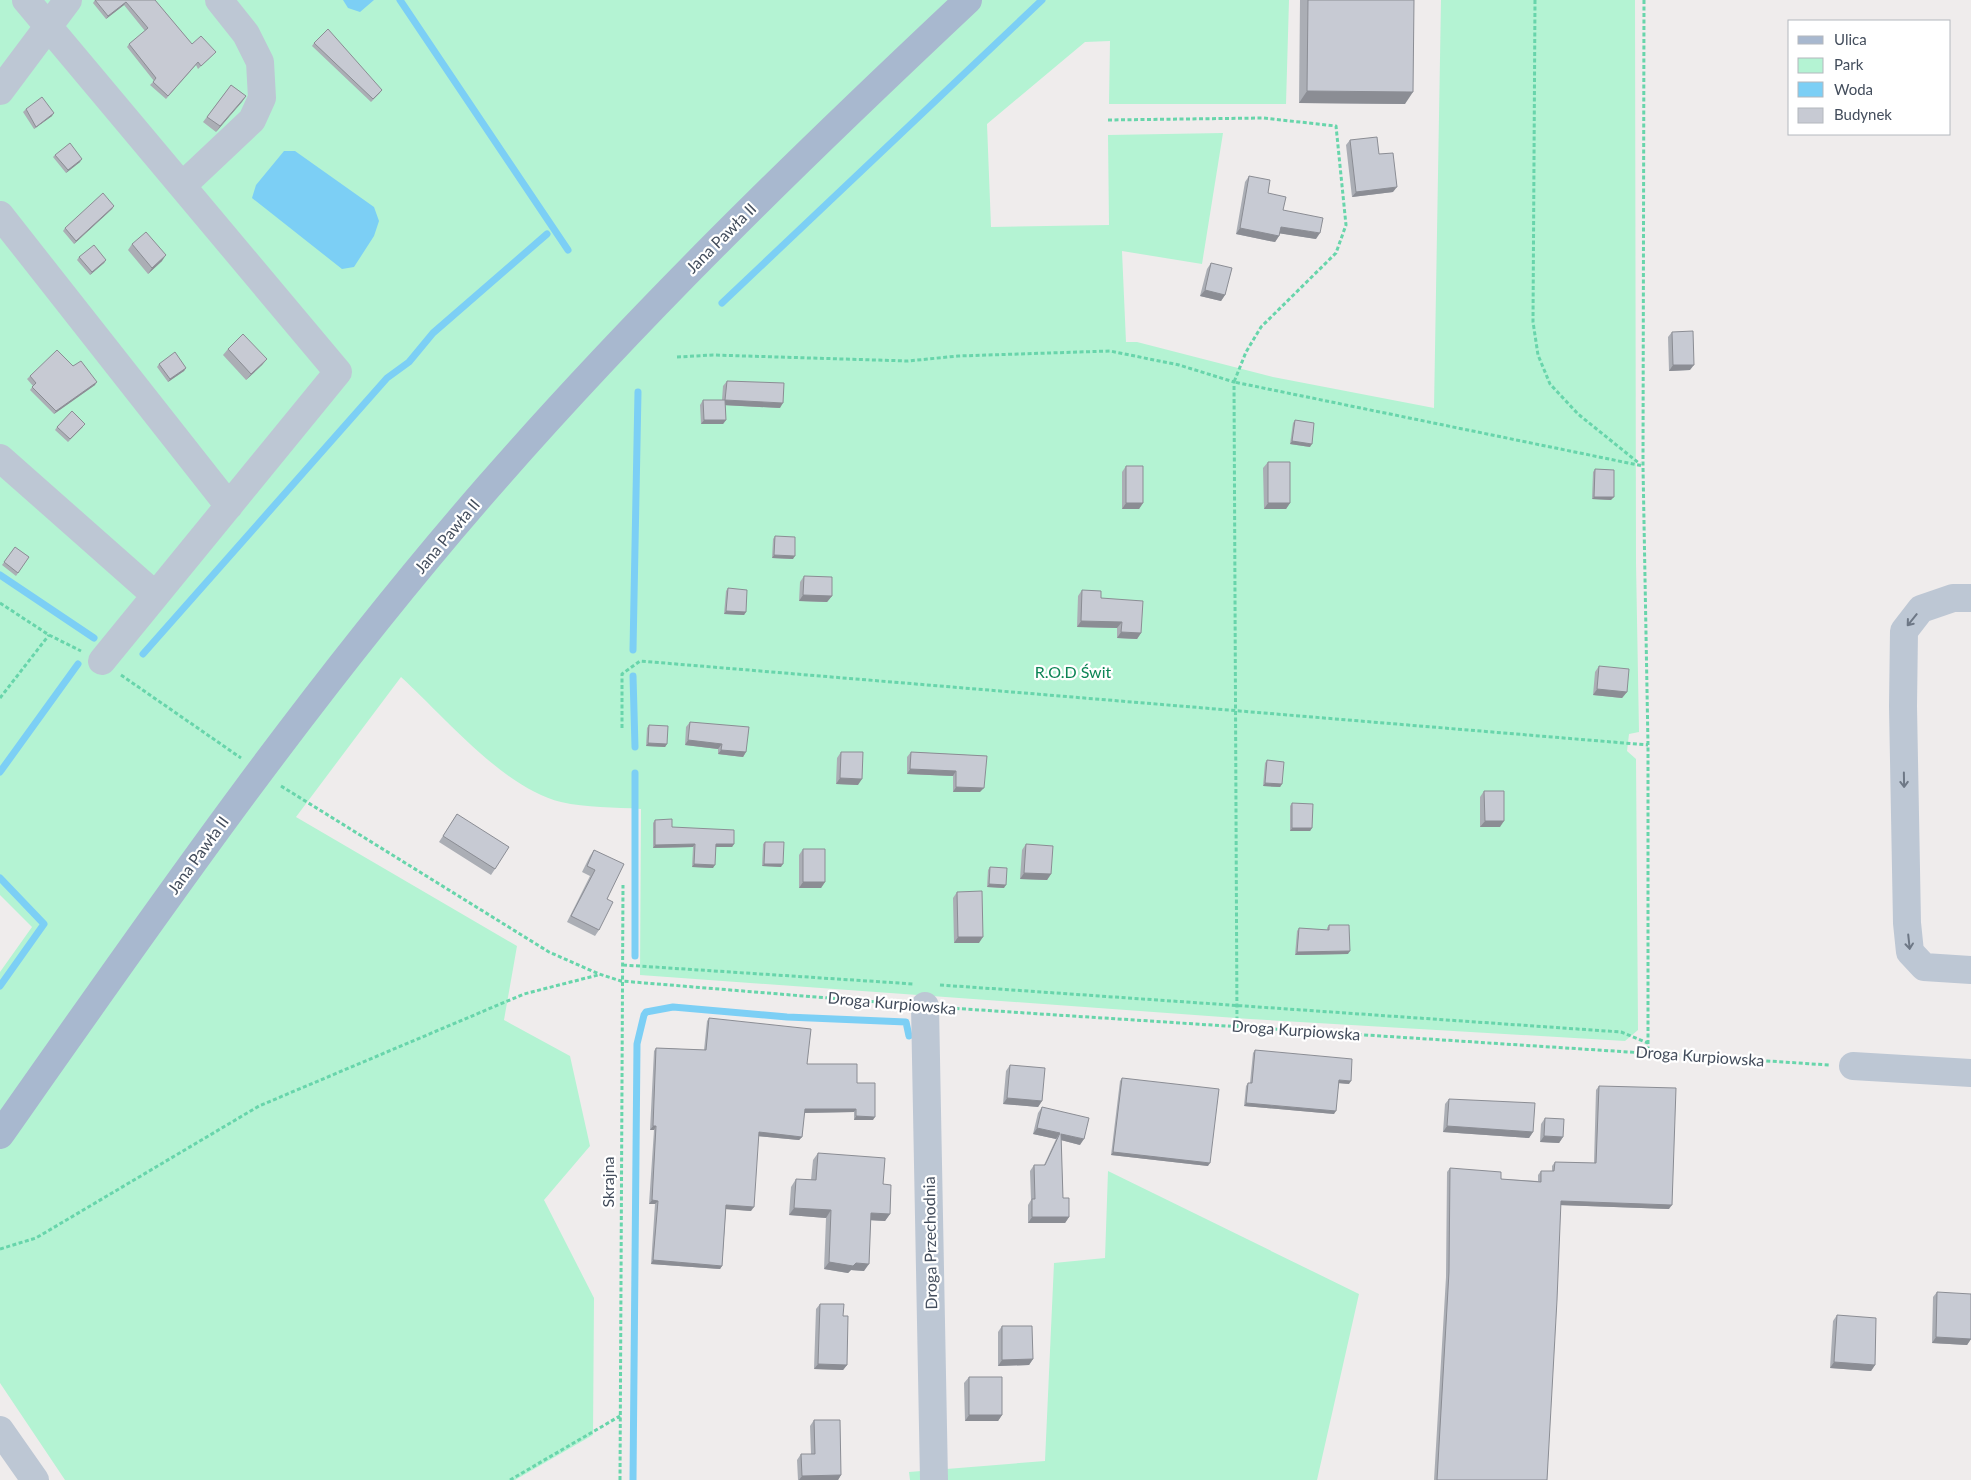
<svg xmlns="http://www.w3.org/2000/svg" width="1971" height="1480" font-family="Lato,sans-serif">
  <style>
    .green { fill: #b4f3d3 }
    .water { fill: #7ccff5 }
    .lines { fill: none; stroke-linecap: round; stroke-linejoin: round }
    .stream { stroke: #7ccff5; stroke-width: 7 }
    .path { stroke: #68d5ab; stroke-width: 3; stroke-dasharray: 4 2.5; stroke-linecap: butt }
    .minor { stroke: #bdc7d4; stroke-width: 28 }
    .major { stroke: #a8b8cf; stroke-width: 28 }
    .wall { fill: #abaeb5 }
    .shaded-wall { fill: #8b8d94 }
    .building { fill: #c7cad3; stroke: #8b8d94 }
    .oneway { stroke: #6e7886 }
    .labels { text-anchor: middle; stroke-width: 4.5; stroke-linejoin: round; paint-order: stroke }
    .street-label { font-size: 16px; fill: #434d5c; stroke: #fff }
    .park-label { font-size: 16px; fill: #0c8455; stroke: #fff }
  </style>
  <rect width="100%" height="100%" fill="#efecec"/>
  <path class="green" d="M 0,0 L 1289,0 L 1286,104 L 1109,104 L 1110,41 L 1085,42 L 987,124 L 991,227 L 1109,225 L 1108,135 L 1223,133 L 1202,264 L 1122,251 L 1126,342 L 1137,342 L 1273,377 L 1434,408 L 1441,0 L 1635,0 L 1636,563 L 1639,732 L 1629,734 L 1627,751 L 1636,759 L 1638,1030 L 1625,1041 L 1250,1019 L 640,975 L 641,809 C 615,807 586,808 561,802 C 503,788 444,716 401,677 L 296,817 L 517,946 L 504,1020 L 570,1056 L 590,1146 L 544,1200 L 594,1298 L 593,1435 L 515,1480 L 65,1480 L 0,1383 L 0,972 L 32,927 L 0,895 Z
    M 1108,1171 L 1359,1294 L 1317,1480 L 910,1480 L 909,1472 L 1045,1461 L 1054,1263 L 1105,1258 Z"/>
  <path class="water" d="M 343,0 L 374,0 L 360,12 L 348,8 Z
    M 284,151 L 295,151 L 374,207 L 379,221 L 374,236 L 354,267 L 342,269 L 252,198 L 256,185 Z"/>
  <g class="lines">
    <path class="stream" d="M 400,0 L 568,250
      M 722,303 L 1042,0
      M 0,575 L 94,638
      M 633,650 L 638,392
      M 143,654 L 387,378 L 409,362 L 433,333 L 547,234
      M 633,676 L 635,747
      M 0,772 L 78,664
      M 635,773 L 635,956
      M 0,878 L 44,924 L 0,986
      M 633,1480 L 637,1044 L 644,1015 L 646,1012 L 673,1007 L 787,1017 L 906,1022 L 909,1036"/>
    <path class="path" d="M 1535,0 L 1533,322 L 1538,355 L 1550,384 L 1578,414 L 1640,464
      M 1644,0 L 1643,466 L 1648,745 L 1648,1052
      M 1108,120 L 1263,118 L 1336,126 L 1346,225 L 1336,253 L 1261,327 L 1246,352 L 1234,382 L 1643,466
      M 677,357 L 713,355 L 908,361 L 958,356 L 1110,351 L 1179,365 L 1234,382 L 1237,1026
      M 0,603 L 49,635 L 81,651
      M 121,675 L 241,758
      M 0,698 L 49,635
      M 622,728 L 622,674 L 640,661 L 1648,745
      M 281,786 L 549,952 L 599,974 L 621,981 L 901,1004
      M 623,965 L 914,984
      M 940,985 L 1621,1032 L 1648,1043
      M 949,1008 L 1829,1065
      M 0,1249 L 36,1238 L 259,1106 L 524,994 L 598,975
      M 510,1480 L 620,1416
      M 620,1480 L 623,885"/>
    <path class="minor" d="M 26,0 L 338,372 L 102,661
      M 0,91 L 68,0
      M 182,186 L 252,120 L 262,98 L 260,62 L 246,34 L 219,0
      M 0,215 L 229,506
      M 0,458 L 155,595
      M 1971,598 L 1953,598 L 1921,609 L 1904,631 L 1903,706 L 1907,923 L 1910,952 L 1924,967 L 1971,970
      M 925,1006 L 934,1480
      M 1853,1066 L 1971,1073
      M 0,1430 L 35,1480"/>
    <path class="major" d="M 0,1135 C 155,914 310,691 488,487 C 638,315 802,156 968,0"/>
  </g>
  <path class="wall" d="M 95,0 L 155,0 L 192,44 L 213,55 L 198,69 L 196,65 L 166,99 L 150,85 L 154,81 L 127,47 L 129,44 L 145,31 L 124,5 L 106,19 L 93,3 Z
    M 1300,0 L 1414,0 L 1405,104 L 1299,103 Z
    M 314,43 L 382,90 L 380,93 L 371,102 L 312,46 Z
    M 231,85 L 246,96 L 216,132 L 203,122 Z
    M 26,109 L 52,116 L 34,129 L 23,112 Z
    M 1350,140 L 1379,154 L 1393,192 L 1352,197 L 1346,145 Z
    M 55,155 L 80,162 L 66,173 L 53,157 Z
    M 1249,176 L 1283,210 L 1316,239 L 1279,233 L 1279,236 L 1275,242 L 1236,234 L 1245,182 Z
    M 114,206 L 112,209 L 74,244 L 63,231 L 65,228 Z
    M 132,244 L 162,261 L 148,274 L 128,250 Z
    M 79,257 L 106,260 L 104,263 L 90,275 L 77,260 Z
    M 1211,263 L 1225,295 L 1221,301 L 1200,296 L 1207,269 Z
    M 1672,332 L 1690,370 L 1669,371 L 1668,337 Z
    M 228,349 L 267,359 L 262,365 L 246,380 L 223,355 Z
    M 159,364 L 186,368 L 184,371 L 168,382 L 157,367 Z
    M 73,366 L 95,385 L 54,414 L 30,390 L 33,386 L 27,379 L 30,376 Z
    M 727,381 L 780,408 L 725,405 L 726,420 L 723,424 L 701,424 L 700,405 L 703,400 L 722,400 L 723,386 Z
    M 1295,420 L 1310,447 L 1290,444 L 1293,423 Z
    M 57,427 L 83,427 L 68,442 L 55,430 Z
    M 1268,462 L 1290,503 L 1286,509 L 1264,509 L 1263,468 Z
    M 1126,466 L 1143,503 L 1139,509 L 1122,509 L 1122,472 Z
    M 1595,469 L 1611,500 L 1592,499 L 1593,472 Z
    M 775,536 L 793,559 L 772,558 L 773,539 Z
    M 15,547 L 29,557 L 16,576 L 2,565 Z
    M 804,576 L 832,596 L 827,602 L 799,601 L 800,582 Z
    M 728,588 L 746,612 L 744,615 L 724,614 L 726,591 Z
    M 1082,590 L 1141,633 L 1137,639 L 1117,638 L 1117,628 L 1077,627 L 1078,596 Z
    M 1599,666 L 1627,692 L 1622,698 L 1593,695 L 1595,672 Z
    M 690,722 L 746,752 L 743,757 L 718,754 L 718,749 L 685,745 L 686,727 Z
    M 649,725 L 667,744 L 665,747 L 646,746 L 647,728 Z
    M 841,752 L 858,785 L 836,784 L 837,758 Z
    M 911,752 L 987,756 L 980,792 L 953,792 L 953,776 L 907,774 L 907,757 Z
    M 1267,760 L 1282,784 L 1280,787 L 1263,786 L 1265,763 Z
    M 1484,791 L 1500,827 L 1480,827 L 1480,797 Z
    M 1292,803 L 1312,828 L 1310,831 L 1290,831 L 1290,806 Z
    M 457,814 L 495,869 L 491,875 L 439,842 Z
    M 655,820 L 672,827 L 734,844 L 732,847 L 716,847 L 713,868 L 692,867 L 693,847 L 653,848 L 653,823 Z
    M 765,842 L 781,867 L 762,866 L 763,844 Z
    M 1026,844 L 1051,874 L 1047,880 L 1020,879 L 1022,850 Z
    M 803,849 L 825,882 L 821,888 L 799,888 L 799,855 Z
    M 594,850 L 607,899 L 599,930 L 595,936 L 567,922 L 590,876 L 582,872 L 590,856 Z
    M 990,867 L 1004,888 L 987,887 L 988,870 Z
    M 957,892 L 979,943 L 954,943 L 953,898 Z
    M 1329,925 L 1348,954 L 1295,955 L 1297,931 L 1299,928 L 1327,930 L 1327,928 Z
    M 709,1018 L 807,1064 L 857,1083 L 873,1120 L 854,1120 L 854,1112 L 804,1113 L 802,1137 L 799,1140 L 758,1136 L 751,1211 L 726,1209 L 722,1266 L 720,1269 L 651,1264 L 655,1204 L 649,1204 L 654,1130 L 650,1130 L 654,1051 L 656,1048 L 704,1050 L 707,1021 Z
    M 1255,1050 L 1349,1084 L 1339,1083 L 1334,1114 L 1244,1106 L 1246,1086 L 1248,1083 L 1250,1083 L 1253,1053 Z
    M 1010,1065 L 1042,1101 L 1038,1107 L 1003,1104 L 1006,1071 Z
    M 1122,1078 L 1208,1166 L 1111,1155 L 1120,1081 Z
    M 1599,1086 L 1669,1209 L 1560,1205 L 1547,1480 L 1434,1480 L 1446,1277 L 1447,1172 L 1450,1168 L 1501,1179 L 1538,1181 L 1538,1175 L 1541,1171 L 1552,1171 L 1552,1166 L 1555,1162 L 1594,1163 L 1596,1090 Z
    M 1449,1099 L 1533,1132 L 1529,1138 L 1443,1132 L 1445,1104 Z
    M 1042,1107 L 1080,1145 L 1061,1140 L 1063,1198 L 1069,1217 L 1065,1223 L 1028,1223 L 1028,1205 L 1031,1200 L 1030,1171 L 1034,1165 L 1044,1165 L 1056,1139 L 1033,1134 L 1038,1113 Z
    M 1545,1118 L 1563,1137 L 1559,1143 L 1540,1142 L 1541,1124 Z
    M 818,1153 L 883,1184 L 890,1214 L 885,1221 L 871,1220 L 864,1271 L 851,1270 L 848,1273 L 824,1269 L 826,1218 L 789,1215 L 791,1187 L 796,1179 L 811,1180 L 813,1160 Z
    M 1937,1292 L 1971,1339 L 1967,1345 L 1932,1343 L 1933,1297 Z
    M 820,1304 L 843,1316 L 847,1365 L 843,1370 L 814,1369 L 816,1309 Z
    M 1837,1315 L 1875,1365 L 1871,1371 L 1830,1368 L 1833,1321 Z
    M 1002,1326 L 1033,1359 L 1029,1365 L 998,1366 L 998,1332 Z
    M 969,1377 L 1002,1415 L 998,1421 L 965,1421 L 964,1383 Z
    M 814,1420 L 841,1475 L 838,1480 L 798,1480 L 797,1460 L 801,1454 L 811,1454 L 810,1426 Z"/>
  <path class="shaded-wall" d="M 126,2 L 124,5 L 106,19 L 108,16 Z
    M 1307,91 L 1413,92 L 1405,104 L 1299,103 Z
    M 246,96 L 242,102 L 216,132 L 220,126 Z
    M 54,113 L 52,116 L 34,129 L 36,127 Z
    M 82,159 L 80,162 L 66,173 L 68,170 Z
    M 1397,187 L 1393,192 L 1352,197 L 1356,192 Z
    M 114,206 L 112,209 L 74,244 L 76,241 Z
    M 1281,227 L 1320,233 L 1316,239 L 1277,233 Z
    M 1240,228 L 1279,236 L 1275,242 L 1236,234 Z
    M 166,255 L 162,261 L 148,274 L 152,268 Z
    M 106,260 L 104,263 L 90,275 L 92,272 Z
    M 1205,290 L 1225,295 L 1221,301 L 1200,296 Z
    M 267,359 L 262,365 L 246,380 L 251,374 Z
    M 1673,365 L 1694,365 L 1690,370 L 1669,371 Z
    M 186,368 L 184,371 L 168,382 L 170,379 Z
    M 97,382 L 95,385 L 54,414 L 56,411 Z
    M 725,400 L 783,403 L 780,408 L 722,405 Z
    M 704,420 L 726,420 L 723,424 L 701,424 Z
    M 1292,441 L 1312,444 L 1310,447 L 1290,444 Z
    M 1594,497 L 1614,497 L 1611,500 L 1592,499 Z
    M 1126,503 L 1143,503 L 1139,509 L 1122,509 Z
    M 1268,503 L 1290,503 L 1286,509 L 1264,509 Z
    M 774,555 L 795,556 L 793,559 L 772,558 Z
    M 803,595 L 832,596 L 827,602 L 799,601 Z
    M 726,611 L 746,612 L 744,615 L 724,614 Z
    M 1081,621 L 1122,622 L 1117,628 L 1077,627 Z
    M 1121,632 L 1141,633 L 1137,639 L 1117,638 Z
    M 1597,689 L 1627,692 L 1622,698 L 1593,695 Z
    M 688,740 L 722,744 L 718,749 L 685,745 Z
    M 648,743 L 667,744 L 665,747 L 646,746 Z
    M 721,750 L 746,752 L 743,757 L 718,754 Z
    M 910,769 L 956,771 L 953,776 L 907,774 Z
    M 840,778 L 862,779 L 858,785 L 836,784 Z
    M 1265,783 L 1282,784 L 1280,787 L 1263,786 Z
    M 956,787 L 984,788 L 980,792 L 953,792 Z
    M 1485,821 L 1504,821 L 1500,827 L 1480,827 Z
    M 1292,828 L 1312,828 L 1310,831 L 1290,831 Z
    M 695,844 L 693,847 L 653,848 L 655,845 Z
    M 716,844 L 734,844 L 732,847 L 714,847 Z
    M 694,864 L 715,865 L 713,868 L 692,867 Z
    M 764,864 L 783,864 L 781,867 L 762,866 Z
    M 1024,873 L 1051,874 L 1047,880 L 1020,879 Z
    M 803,882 L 825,882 L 821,888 L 799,888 Z
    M 989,884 L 1006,885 L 1004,888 L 987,887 Z
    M 958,937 L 983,937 L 979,943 L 954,943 Z
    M 1350,951 L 1348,954 L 1295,955 L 1297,952 Z
    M 1339,1080 L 1351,1081 L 1349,1084 L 1337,1083 Z
    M 1007,1098 L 1042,1101 L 1038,1107 L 1003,1104 Z
    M 1246,1103 L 1336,1111 L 1334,1114 L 1244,1106 Z
    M 805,1109 L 856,1109 L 854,1112 L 802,1113 Z
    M 856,1116 L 875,1117 L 873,1120 L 854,1120 Z
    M 653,1126 L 656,1126 L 654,1130 L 650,1130 Z
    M 1447,1126 L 1533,1132 L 1529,1138 L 1443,1132 Z
    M 1037,1128 L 1060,1133 L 1056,1139 L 1033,1134 Z
    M 759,1132 L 802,1137 L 799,1140 L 756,1136 Z
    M 1061,1134 L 1084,1139 L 1080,1145 L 1057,1139 Z
    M 1544,1136 L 1563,1137 L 1559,1143 L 1540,1142 Z
    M 1113,1152 L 1210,1163 L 1208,1166 L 1111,1155 Z
    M 652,1200 L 658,1201 L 655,1204 L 649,1204 Z
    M 1561,1201 L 1672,1205 L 1669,1209 L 1558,1205 Z
    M 726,1205 L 754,1207 L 751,1211 L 724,1209 Z
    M 794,1208 L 831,1210 L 826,1218 L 789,1215 Z
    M 871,1213 L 890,1214 L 885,1221 L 866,1220 Z
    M 1032,1217 L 1069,1217 L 1065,1223 L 1028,1223 Z
    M 653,1260 L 722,1266 L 720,1269 L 651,1264 Z
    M 829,1262 L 856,1263 L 869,1264 L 864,1271 L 851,1270 L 848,1273 L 824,1269 Z
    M 1936,1337 L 1971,1339 L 1967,1345 L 1932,1343 Z
    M 1033,1359 L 1029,1365 L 998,1366 L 1002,1360 Z
    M 1834,1362 L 1875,1365 L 1871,1371 L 1830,1368 Z
    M 818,1364 L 847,1365 L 843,1370 L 814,1369 Z
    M 969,1415 L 1002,1415 L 998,1421 L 965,1421 Z
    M 841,1475 L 838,1480 L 799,1480 L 802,1476 Z"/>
  <path class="building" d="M 95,0 L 155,0 L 192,44 L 201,36 L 216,52 L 201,66 L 198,62 L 168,96 L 153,82 L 156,78 L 129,44 L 148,28 L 126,2 L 108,16 Z
    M 1308,0 L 1414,0 L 1413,92 L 1307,91 Z
    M 328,29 L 382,90 L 373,99 L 314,43 Z
    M 231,85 L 246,96 L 220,126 L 207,117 Z
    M 42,97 L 54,113 L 36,127 L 26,109 Z
    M 1377,137 L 1379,154 L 1393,153 L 1397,187 L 1356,192 L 1350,140 Z
    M 70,143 L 82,159 L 68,170 L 55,155 Z
    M 1249,176 L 1270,180 L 1268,193 L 1286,197 L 1283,210 L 1323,218 L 1320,233 L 1281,227 L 1279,236 L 1240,228 Z
    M 103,193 L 114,206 L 76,241 L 65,228 Z
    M 146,232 L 166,255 L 152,268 L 132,244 Z
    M 94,245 L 106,260 L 92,272 L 79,257 Z
    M 1211,263 L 1232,268 L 1225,295 L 1205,290 Z
    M 1693,331 L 1694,365 L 1673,365 L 1672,332 Z
    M 243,334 L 267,359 L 251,374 L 228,349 Z
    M 57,350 L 73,366 L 81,361 L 97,382 L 56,411 L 32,387 L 36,383 L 30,376 Z
    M 175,352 L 186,368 L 170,379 L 159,364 Z
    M 727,381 L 784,383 L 783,403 L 725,400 Z
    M 703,400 L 725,400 L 726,420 L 704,420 Z
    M 72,411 L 85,424 L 70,439 L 57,427 Z
    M 1295,420 L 1314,423 L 1312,444 L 1292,441 Z
    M 1268,462 L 1290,462 L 1290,503 L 1268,503 Z
    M 1126,466 L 1143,466 L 1143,503 L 1126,503 Z
    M 1595,469 L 1614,470 L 1614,497 L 1594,497 Z
    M 775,536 L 795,537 L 795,556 L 774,555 Z
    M 15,547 L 29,557 L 18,573 L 4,562 Z
    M 804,576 L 832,577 L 832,596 L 803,595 Z
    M 728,588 L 747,590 L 746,612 L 726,611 Z
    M 1082,590 L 1101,591 L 1101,598 L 1143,601 L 1141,633 L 1121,632 L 1122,622 L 1081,621 Z
    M 1599,666 L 1629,669 L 1627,692 L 1597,689 Z
    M 690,722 L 749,727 L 746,752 L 721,750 L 722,744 L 688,740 Z
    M 649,725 L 668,726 L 667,744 L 648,743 Z
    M 841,752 L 863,752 L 862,779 L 840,778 Z
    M 911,752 L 987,756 L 984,788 L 956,787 L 956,771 L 910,769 Z
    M 1267,760 L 1284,762 L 1282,784 L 1265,783 Z
    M 1484,791 L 1504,791 L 1504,821 L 1485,821 Z
    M 1292,803 L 1313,804 L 1312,828 L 1292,828 Z
    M 457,814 L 509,847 L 495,869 L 443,836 Z
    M 672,819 L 672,827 L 734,830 L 734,844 L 716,844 L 715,865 L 694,864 L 695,844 L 655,845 L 655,820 Z
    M 765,842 L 784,842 L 783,864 L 764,864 Z
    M 1026,844 L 1053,846 L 1051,874 L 1024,873 Z
    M 803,849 L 825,849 L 825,882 L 803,882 Z
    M 594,850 L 624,864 L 607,899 L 613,902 L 599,930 L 571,916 L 595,870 L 587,866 Z
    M 990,867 L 1007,868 L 1006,885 L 989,884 Z
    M 982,891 L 983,937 L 958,937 L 957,892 Z
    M 1329,925 L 1349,925 L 1350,951 L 1297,952 L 1299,928 L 1329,930 Z
    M 709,1018 L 811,1029 L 807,1064 L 857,1064 L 857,1083 L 875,1083 L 875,1117 L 856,1116 L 856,1109 L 805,1109 L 802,1137 L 759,1132 L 754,1207 L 726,1205 L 722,1266 L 653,1260 L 658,1201 L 652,1200 L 656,1126 L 653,1126 L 656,1048 L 706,1050 Z
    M 1255,1050 L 1352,1059 L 1351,1081 L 1339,1080 L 1336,1111 L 1246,1103 L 1248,1083 L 1252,1083 Z
    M 1010,1065 L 1045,1068 L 1042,1101 L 1007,1098 Z
    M 1122,1078 L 1219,1089 L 1210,1163 L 1113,1152 Z
    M 1599,1086 L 1676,1088 L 1672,1205 L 1561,1201 L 1557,1300 L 1547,1480 L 1437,1480 L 1449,1272 L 1450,1168 L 1501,1172 L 1501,1179 L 1541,1182 L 1541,1171 L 1554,1171 L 1555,1162 L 1596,1163 Z
    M 1449,1099 L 1535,1103 L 1533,1132 L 1447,1126 Z
    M 1042,1107 L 1089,1118 L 1084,1139 L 1061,1134 L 1063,1198 L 1069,1198 L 1069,1217 L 1032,1217 L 1032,1199 L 1035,1199 L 1034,1165 L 1045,1165 L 1060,1133 L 1037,1128 Z
    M 1545,1118 L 1564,1119 L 1563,1137 L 1544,1136 Z
    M 818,1153 L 885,1158 L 883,1184 L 891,1185 L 890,1214 L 871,1213 L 869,1264 L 856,1263 L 853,1266 L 829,1262 L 831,1210 L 794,1208 L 796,1179 L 816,1180 Z
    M 1937,1292 L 1971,1294 L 1971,1339 L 1936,1337 Z
    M 820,1304 L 844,1304 L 843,1316 L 848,1316 L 847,1365 L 818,1364 Z
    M 1837,1315 L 1876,1318 L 1875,1365 L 1834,1362 Z
    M 1002,1326 L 1032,1326 L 1033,1359 L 1002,1360 Z
    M 969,1377 L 1002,1377 L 1002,1415 L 969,1415 Z
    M 814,1420 L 840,1420 L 841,1475 L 802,1476 L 801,1454 L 815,1454 Z"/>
  <defs><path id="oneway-shaft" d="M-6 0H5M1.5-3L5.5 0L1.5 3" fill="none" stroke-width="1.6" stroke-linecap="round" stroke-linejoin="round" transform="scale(1.25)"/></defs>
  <g class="oneway">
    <use href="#oneway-shaft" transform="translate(1912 620) rotate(129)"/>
    <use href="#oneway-shaft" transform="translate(1904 780) rotate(89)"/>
    <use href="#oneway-shaft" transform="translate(1909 942) rotate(84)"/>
  </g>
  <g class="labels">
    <g class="street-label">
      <text transform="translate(721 238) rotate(-45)" y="6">Jana Pawła II</text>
      <text transform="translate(447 536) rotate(-50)" y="6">Jana Pawła II</text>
      <text transform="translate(198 855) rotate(-54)" y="6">Jana Pawła II</text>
      <text transform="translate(892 1003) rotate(5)" y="6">Droga Kurpiowska</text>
      <text transform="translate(1296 1030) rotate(4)" y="6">Droga Kurpiowska</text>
      <text transform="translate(1700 1056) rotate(4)" y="6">Droga Kurpiowska</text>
      <text transform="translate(608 1182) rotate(-90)" y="6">Skrajna</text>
      <text transform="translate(930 1243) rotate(-91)" y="6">Droga Przechodnia</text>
    </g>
    <g class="park-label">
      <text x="1073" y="678">R.O.D Świt</text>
    </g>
  </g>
  <rect x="1788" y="20" width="162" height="115" fill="#ffffff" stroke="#b4b8be"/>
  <rect x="1798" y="36" width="25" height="8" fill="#a8b8cf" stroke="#b4b8be"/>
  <text x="1834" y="45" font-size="15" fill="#434d5c">Ulica</text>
  <rect x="1798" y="58" width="25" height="15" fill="#b4f3d3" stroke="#b4b8be"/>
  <text x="1834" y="70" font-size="15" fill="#434d5c">Park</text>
  <rect x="1798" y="82" width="25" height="15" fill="#7ccff5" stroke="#b4b8be"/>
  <text x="1834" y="95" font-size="15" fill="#434d5c">Woda</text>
  <rect x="1798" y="108" width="25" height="15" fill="#c7cad3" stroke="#b4b8be"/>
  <text x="1834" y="120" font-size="15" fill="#434d5c">Budynek</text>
</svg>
